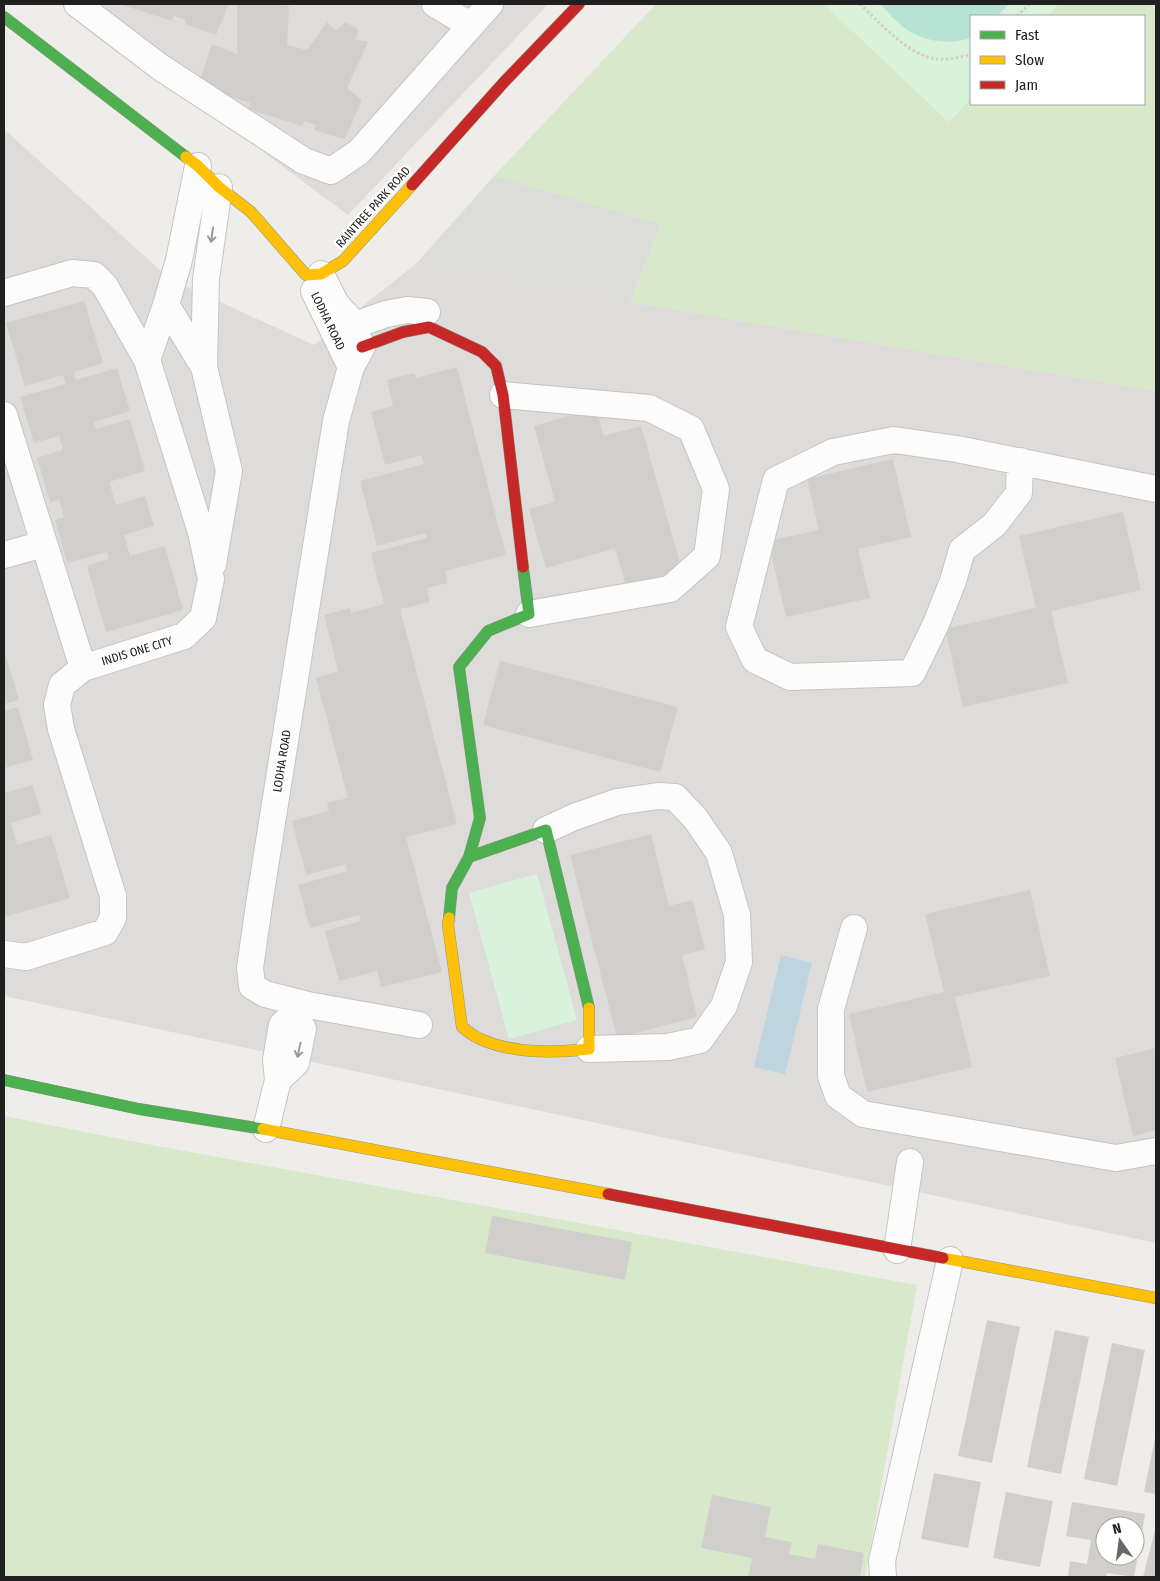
<svg xmlns="http://www.w3.org/2000/svg" width="1160" height="1581" font-family="'Fira Sans Condensed',sans-serif">
  <style>
    .residential { fill: #dddcda }
    .religious { fill: #dcdcda }
    .grass { fill: #d7e9ca }
    .park { fill: #d9f2db }
    .pitch { fill: #b7e3d5 }
    .water { fill: #bed4df }
    .building { fill: #d1cfcc; fill-rule: evenodd }
    .lines { fill: none; stroke-linecap: round; stroke-linejoin: round }
    .street-casing { stroke: #c5c5c3; stroke-width: 28 }
    .fast-casing { stroke: #939782; stroke-width: 12 }
    .slow-casing { stroke: #939782; stroke-width: 12 }
    .jam-casing { stroke: #939782; stroke-width: 12 }
    .path { stroke: #d6ccc9; stroke-width: 3; stroke-dasharray: 2.5 2.5; stroke-linecap: butt }
    .street { stroke: #fcfcfc; stroke-width: 26 }
    .fast { stroke: #4caf50; stroke-width: 11 }
    .slow { stroke: #ffc107; stroke-width: 11 }
    .jam { stroke: #c62828; stroke-width: 11 }
    .oneway { stroke: #999 }
    .labels { text-anchor: middle; stroke-width: 4.5; stroke-linejoin: round; paint-order: stroke }
    .street-label { font-size: 12px; fill: #202020; stroke: #fff }
  </style>
  <rect width="100%" height="100%" fill="#eeede9"/>
  <path class="residential" d="M 65,4 L 548,4 L 348,215 Z
    M 4,129 L 170,279 L 314,345 L 417,263 L 630,302 L 1156,391 L 1156,1243 L 4,996 Z"/>
  <path class="religious" d="M 494,176 L 661,224 L 630,302 L 417,263 Z"/>
  <path class="grass" d="M 656,4 L 824,4 L 949,122 L 971,98 L 971,104 L 1144,104 L 1144,16 L 1047,16 L 1059,4 L 1156,4 L 1156,391 L 630,302 L 661,224 L 494,176 Z
    M 4,1116 L 136,1142 L 917,1285 L 865,1577 L 4,1577 Z"/>
  <path class="park" d="M 824,4 L 1059,4 L 1047,16 L 971,16 L 971,98 L 949,122 Z
    M 537,874 L 577,1020 L 509,1039 L 469,893 Z"/>
  <path class="pitch" d="M 880,4 L 1009,4 L 997,16 L 971,16 L 971,38 C 950,45 925,42 906,29 C 896,22 888,12 880,4 Z"/>
  <path class="water" d="M 781,955 L 812,963 L 785,1074 L 754,1067 Z"/>
  <path class="building" d="M 120,4 L 229,4 L 216,35 L 185,24 L 186,20 L 174,16 L 172,21 Z
    M 237,4 L 276,4 L 276,5 L 289,6 L 287,45 L 307,50 L 327,22 L 336,31 L 346,22 L 359,30 L 355,39 L 368,42 L 347,88 L 362,100 L 345,139 L 314,130 L 316,125 L 304,121 L 302,126 L 248,109 L 250,103 L 198,86 L 212,44 L 237,54 Z
    M 84,301 L 103,363 L 74,372 L 76,380 L 117,368 L 130,411 L 94,422 L 96,429 L 130,419 L 145,471 L 109,482 L 116,505 L 145,496 L 154,526 L 124,535 L 130,556 L 165,546 L 183,610 L 106,632 L 87,566 L 109,559 L 107,552 L 67,563 L 55,520 L 64,517 L 59,500 L 50,502 L 37,458 L 63,450 L 59,436 L 34,443 L 20,397 L 66,384 L 63,375 L 25,386 L 6,323 Z
    M 457,367 L 506,555 L 445,571 L 448,583 L 427,588 L 430,602 L 400,609 L 457,824 L 406,837 L 442,972 L 381,987 L 377,971 L 339,981 L 325,931 L 361,921 L 359,915 L 310,928 L 298,885 L 348,871 L 346,864 L 306,875 L 292,821 L 329,811 L 327,803 L 348,798 L 316,678 L 338,671 L 324,615 L 350,608 L 351,613 L 384,604 L 371,553 L 427,538 L 426,533 L 377,546 L 360,481 L 424,464 L 421,455 L 385,465 L 371,412 L 393,406 L 387,380 L 414,373 L 416,378 Z
    M 596,408 L 604,436 L 641,426 L 682,570 L 626,586 L 615,548 L 546,568 L 529,509 L 555,502 L 534,426 Z
    M 893,459 L 911,537 L 858,549 L 870,598 L 786,617 L 768,541 L 819,530 L 807,479 Z
    M 1123,512 L 1141,590 L 1051,611 L 1068,683 L 963,707 L 945,629 L 1036,608 L 1019,536 Z
    M 4,656 L 6,656 L 19,700 L 4,704 Z
    M 500,661 L 678,707 L 660,772 L 483,725 Z
    M 18,707 L 33,760 L 4,768 L 4,711 Z
    M 33,785 L 41,814 L 11,823 L 17,845 L 51,835 L 70,898 L 4,917 L 4,793 Z
    M 651,834 L 669,906 L 692,900 L 705,949 L 682,955 L 697,1017 L 617,1038 L 570,855 Z
    M 1030,890 L 1050,976 L 955,997 L 972,1067 L 867,1092 L 849,1014 L 944,992 L 925,914 Z
    M 1156,1048 L 1156,1130 L 1133,1136 L 1115,1058 Z
    M 492,1216 L 632,1242 L 625,1280 L 485,1253 Z
    M 987,1320 L 1020,1327 L 992,1463 L 958,1456 Z
    M 1055,1330 L 1089,1337 L 1061,1474 L 1027,1467 Z
    M 1112,1343 L 1145,1350 L 1117,1486 L 1084,1479 Z
    M 1155,1438 L 1156,1438 L 1156,1494 L 1144,1492 Z
    M 934,1473 L 981,1482 L 968,1548 L 921,1539 Z
    M 1006,1492 L 1053,1501 L 1040,1567 L 993,1558 Z
    M 712,1495 L 771,1507 L 765,1537 L 792,1542 L 789,1554 L 815,1559 L 818,1544 L 864,1553 L 860,1577 L 748,1577 L 752,1558 L 701,1548 Z
    M 1072,1502 L 1145,1514 L 1134,1577 L 1107,1573 L 1106,1577 L 1068,1577 L 1070,1561 L 1087,1564 L 1091,1540 L 1066,1536 ZM 1105,1526 L 1135,1526 L 1135,1556 L 1105,1556 Z
    M 1156,1526 L 1156,1577 L 1143,1577 Z"/>
  <g class="lines">
    <g class="street-casing">
      <path id="street" d="M 77,4 L 160,67 L 304,161 L 331,171 L 359,152 L 490,4
        M 435,4 L 470,25
        M 321,274 L 336,304 L 348,317 L 362,347 L 351,367 L 336,421 L 260,898 L 250,968 L 252,986 L 265,994 L 308,1005 L 419,1025
        M 314,291 L 351,367
        M 4,293 L 72,273 L 94,275 L 105,286 L 147,360 L 201,532 L 211,579 L 203,618 L 184,636 L 83,668 L 62,685 L 57,705 L 61,729 L 113,896 L 113,918 L 105,932 L 26,957 L 4,954
        M 166,305 L 204,367
        M 352,326 L 386,314 L 407,310 L 427,312
        M 147,360 L 166,305 L 179,260 L 198,166
        M 503,395 L 649,408 L 691,429 L 716,489 L 707,556 L 670,589 L 529,614
        M 4,415 L 83,668
        M 1020,461 L 1019,493 L 994,525 L 962,550 L 953,581 L 936,624 L 912,673 L 790,677 L 755,660 L 739,627 L 776,480 L 833,452 L 894,440 L 957,449 L 1156,489
        M 4,555 L 44,544
        M 213,564 L 229,471 L 204,367 L 206,279 L 219,187
        M 546,830 L 574,817 L 617,802 L 658,796 L 675,797 L 695,818 L 719,853 L 737,915 L 739,962 L 724,1006 L 700,1040 L 668,1047 L 589,1049
        M 854,928 L 831,1009 L 831,1076 L 838,1096 L 863,1114 L 1116,1158 L 1156,1151
        M 278,1080 L 296,1063 L 303,1029 L 294,1014
        M 266,1129 L 278,1080 L 276,1059 L 282,1025 L 294,1014 L 297,1002
        M 897,1250 L 910,1162
        M 883,1577 L 882,1561 L 950,1260"/>
    </g>
    <g class="fast-casing">
      <path id="fast" d="M 4,17 L 186,157
        M 469,857 L 546,830 L 589,1008
        M 449,918 L 452,888 L 469,857 L 480,818 L 459,667 L 488,631 L 529,614 L 523,567
        M 4,1080 L 139,1109 L 263,1129"/>
    </g>
    <g class="slow-casing">
      <path id="slow" d="M 186,157 L 198,166 L 219,187 L 251,212 L 306,275 L 321,274 L 343,261 L 412,185
        M 449,918 L 448,925 L 462,1027 C 467,1031 472,1035 478,1038 C 512,1054 553,1053 589,1049 L 589,1008
        M 263,1129 L 608,1194
        M 943,1258 L 1156,1298"/>
    </g>
    <g class="jam-casing">
      <path id="jam" d="M 412,185 L 505,81 L 579,4
        M 362,347 L 403,332 L 429,327 L 482,352 L 496,366 L 503,395 L 523,567
        M 608,1194 L 943,1258"/>
    </g>
    <path class="path" d="M 860,4 C 880,23 908,55 936,59 C 947,60 960,57 971,55
      M 1017,16 L 1029,4"/>
    <use href="#street" class="street"/>
    <use href="#fast" class="fast"/>
    <use href="#slow" class="slow"/>
    <use href="#jam" class="jam"/>
  </g>
  <defs><path id="oneway-shaft" d="M-6 0H5M1.5-3L5.5 0L1.5 3" fill="none" stroke-width="1.6" stroke-linecap="round" stroke-linejoin="round" transform="scale(1.25)"/></defs>
  <g class="oneway">
    <use href="#oneway-shaft" transform="translate(212 235) rotate(98)"/>
    <use href="#oneway-shaft" transform="translate(299 1050) rotate(102)"/>
  </g>
  <g class="labels">
    <g class="street-label">
      <text transform="translate(373 207) rotate(-48)" y="4">RAINTREE PARK ROAD</text>
      <text transform="translate(328 321) rotate(64)" y="4">LODHA ROAD</text>
      <text transform="translate(137 651) rotate(-17)" y="4">INDIS ONE CITY</text>
      <text transform="translate(282 761) rotate(-81)" y="4">LODHA ROAD</text>
    </g>
  </g>
  <rect width="1160" height="1581" fill="none" stroke="#202020" stroke-width="10"/>
  <rect x="970" y="15" width="175" height="90" fill="#ffffff" stroke="#a6a6a6"/>
  <rect x="980" y="31" width="25" height="8" fill="#4caf50" stroke="#a6a6a6"/>
  <text x="1015" y="40" font-size="15" fill="#202020">Fast</text>
  <rect x="980" y="56" width="25" height="8" fill="#ffc107" stroke="#a6a6a6"/>
  <text x="1015" y="65" font-size="15" fill="#202020">Slow</text>
  <rect x="980" y="81" width="25" height="8" fill="#c62828" stroke="#a6a6a6"/>
  <text x="1015" y="90" font-size="15" fill="#202020">Jam</text>
  <g transform="translate(1120 1541) rotate(346)"><circle r="24" fill="#ffffff" stroke="#a6a6a6"/>
  <path d="M0-4L9 19L0 12L-9 19Z" fill="#686866"/>
  <text y="-8" font-size="14" font-weight="bold" text-anchor="middle" fill="#202020">N</text>
  </g>
</svg>
